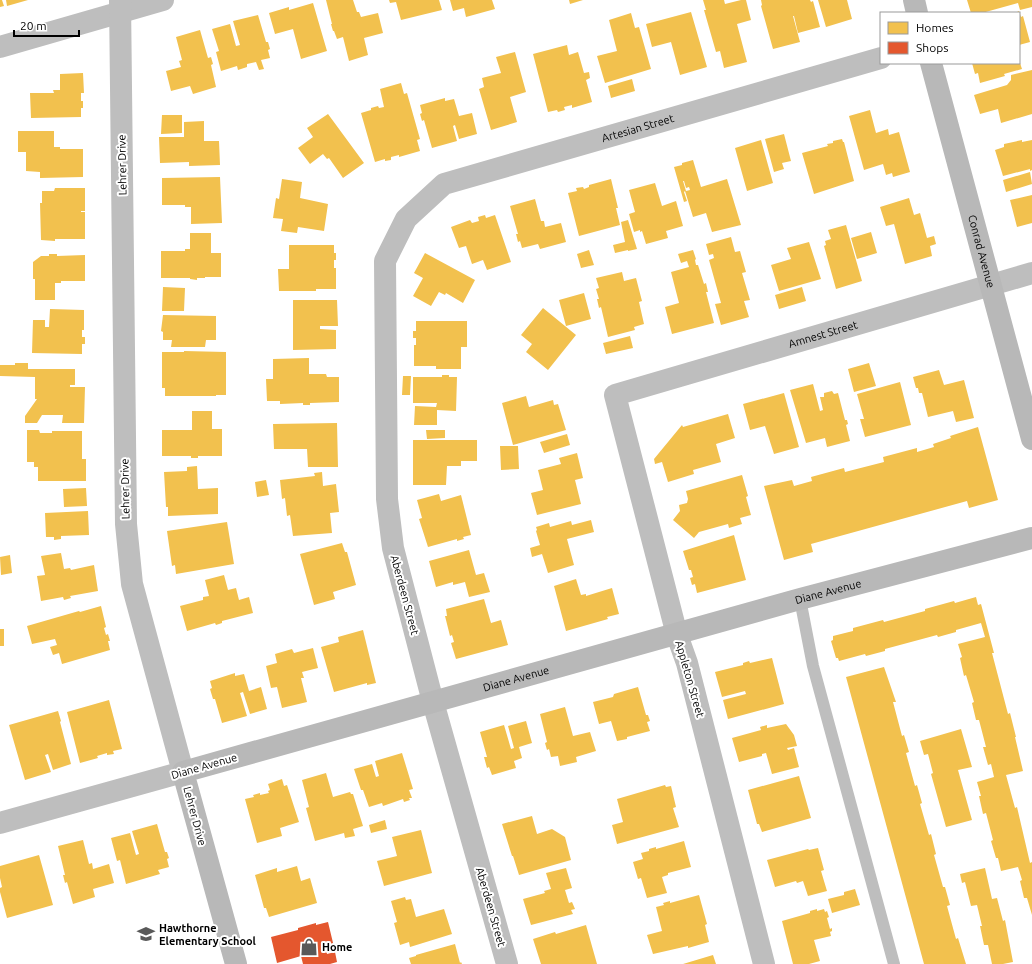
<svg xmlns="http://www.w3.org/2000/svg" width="1032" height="964" font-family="Ubuntu,sans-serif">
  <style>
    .homes { fill: #f2c14e; fill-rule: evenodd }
    .shops { fill: #e4572e }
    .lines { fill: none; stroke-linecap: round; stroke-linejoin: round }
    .lane { stroke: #bebebe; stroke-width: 12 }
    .street { stroke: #bebebe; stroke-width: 22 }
    .secondary { stroke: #b8b8b8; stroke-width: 22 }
    .labels { text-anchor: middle; stroke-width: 4; stroke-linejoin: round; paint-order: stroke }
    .street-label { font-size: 11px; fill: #000; stroke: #fff }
    .poi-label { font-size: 11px; font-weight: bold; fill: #000; stroke: #fff; text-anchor: start }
  </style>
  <rect width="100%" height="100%" fill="#fff"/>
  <path class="homes" d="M 0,0 L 2,0 L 4,6 L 0,7 Z
    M 6,0 L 28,0 L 7,6 Z
    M 326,0 L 353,0 L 357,12 L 359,12 L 361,17 L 378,13 L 383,33 L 364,38 L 368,55 L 349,61 L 343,37 L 337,39 L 334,31 L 333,31 L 331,24 L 332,24 Z
    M 389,0 L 439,0 L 442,10 L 401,20 L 396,2 L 390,3 Z
    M 450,0 L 492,0 L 495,9 L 466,17 L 464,8 L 453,11 Z
    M 569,0 L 583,0 L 570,4 Z
    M 703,0 L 724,0 L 725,4 L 741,0 L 746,0 L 751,20 L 737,24 L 747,62 L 724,68 L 720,51 L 716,52 L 704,10 L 706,10 Z
    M 761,0 L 810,0 L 811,2 L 813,1 L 820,27 L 798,33 L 794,16 L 793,16 L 800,42 L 773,49 L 761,6 L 762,5 Z
    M 818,0 L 847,0 L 852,19 L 826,27 Z
    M 967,0 L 1032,0 L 1032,7 L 1020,10 L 1018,3 L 982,13 L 971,13 Z
    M 313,3 L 327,51 L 301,59 L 293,29 L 275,34 L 269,13 L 289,7 L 289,10 Z
    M 1019,11 L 1021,17 L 1023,16 L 1030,42 L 1019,45 L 1019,13 L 1015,13 Z
    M 691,12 L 707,67 L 680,75 L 671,42 L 652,47 L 646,24 Z
    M 631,13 L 635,28 L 639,27 L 651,69 L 605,83 L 597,56 L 617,51 L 609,20 Z
    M 258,15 L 266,42 L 268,42 L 270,49 L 268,50 L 270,58 L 261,60 L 264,69 L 259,70 L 256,62 L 247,64 L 247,67 L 238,70 L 237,66 L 221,71 L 216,52 L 219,51 L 212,29 L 230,24 L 236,46 L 240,45 L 233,21 Z
    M 200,30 L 208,58 L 211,57 L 213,64 L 211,65 L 216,87 L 193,94 L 190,86 L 171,91 L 166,71 L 181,67 L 179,61 L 182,60 L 176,37 Z
    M 567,45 L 569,55 L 578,52 L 584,73 L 589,72 L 590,78 L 586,80 L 592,102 L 572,108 L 572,105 L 564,107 L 565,110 L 558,112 L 557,110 L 548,112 L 533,54 Z
    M 515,52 L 526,92 L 510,97 L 517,122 L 491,130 L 479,89 L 484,87 L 482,78 L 501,73 L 496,57 Z
    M 972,63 L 1020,63 L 1022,69 L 1004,74 L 1005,76 L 980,83 L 978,73 L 975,74 Z
    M 1032,70 L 1032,114 L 1001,123 L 998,109 L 980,114 L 974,95 L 1007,85 L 1011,80 L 1011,75 Z
    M 83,73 L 84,93 L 81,93 L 81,101 L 83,101 L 83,108 L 81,108 L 81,117 L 31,118 L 30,93 L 54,93 L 53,90 L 60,90 L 60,74 Z
    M 632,79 L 635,91 L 611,98 L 608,86 Z
    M 401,83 L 404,94 L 407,93 L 420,139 L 417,140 L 420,151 L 399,157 L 399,155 L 391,157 L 391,160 L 385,161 L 385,159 L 375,162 L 361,113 L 371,110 L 371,108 L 378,106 L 379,108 L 384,107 L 380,89 Z
    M 445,98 L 445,101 L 454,99 L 459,116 L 472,113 L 477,134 L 459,139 L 455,125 L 453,126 L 457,141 L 432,148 L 424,120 L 422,121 L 420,114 L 422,113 L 420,105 Z
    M 870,110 L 876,133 L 888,129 L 889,135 L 899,132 L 910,172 L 893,177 L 892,173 L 886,175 L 883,164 L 864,170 L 849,116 Z
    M 328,114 L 364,163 L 343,178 L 329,158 L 327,159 L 323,154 L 310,164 L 298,148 L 313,137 L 307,128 Z
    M 162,115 L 182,115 L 182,133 L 161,134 Z
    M 204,121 L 204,141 L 219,141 L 220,165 L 189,166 L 189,162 L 160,163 L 159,137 L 184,137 L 184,122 Z
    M 18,131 L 54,131 L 54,147 L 60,147 L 60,149 L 83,149 L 83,177 L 40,178 L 40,172 L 26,171 L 26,152 L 18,152 Z
    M 784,134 L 791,161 L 782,163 L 784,169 L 774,172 L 765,139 Z
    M 842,139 L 843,142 L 844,142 L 854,181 L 814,194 L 802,153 L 828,146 L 827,144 L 833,143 L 833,141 Z
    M 761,140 L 773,183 L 747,191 L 735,148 Z
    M 1022,140 L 1022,142 L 1032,140 L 1032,170 L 1030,171 L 1030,169 L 1003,176 L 995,150 L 1004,147 L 1004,144 Z
    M 693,160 L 701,187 L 727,179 L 741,225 L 712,232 L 706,213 L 693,217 L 685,191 L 684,192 L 687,201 L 684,202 L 674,167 L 682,165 L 682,163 ZM 683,181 L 684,181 L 686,188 L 689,187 L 690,190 L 686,191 Z
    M 1030,172 L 1032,184 L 1006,192 L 1003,180 Z
    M 220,177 L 222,223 L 191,224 L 191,207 L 185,207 L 185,205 L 162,205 L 162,178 Z
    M 282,179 L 302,182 L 300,198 L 328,204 L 324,231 L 298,227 L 297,233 L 281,231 L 283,219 L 273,218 L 276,198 L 279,199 Z
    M 611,179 L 618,208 L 616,208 L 620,225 L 579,236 L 568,193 L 577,191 L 576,188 L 583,187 L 584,189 L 589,187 L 589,185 Z
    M 655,183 L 662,206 L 676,201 L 683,226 L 666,231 L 668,238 L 646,244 L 642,231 L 640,232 L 640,230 L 634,232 L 629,214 L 635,212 L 629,190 Z
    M 55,188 L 85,188 L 85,211 L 81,211 L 81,212 L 85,212 L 85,239 L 55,239 L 55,241 L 41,240 L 40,203 L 42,203 L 42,191 L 54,191 Z
    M 1032,195 L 1032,223 L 1017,227 L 1010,200 Z
    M 909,198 L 914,215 L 920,213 L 927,238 L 934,236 L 936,244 L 930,246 L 932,256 L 905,264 L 894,224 L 886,226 L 880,207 Z
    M 535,199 L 541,221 L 544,221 L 545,227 L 561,223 L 566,242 L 540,249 L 538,244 L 522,248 L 520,241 L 518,242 L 516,234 L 518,234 L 510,206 Z
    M 485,215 L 486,218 L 495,215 L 511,262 L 487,270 L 483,260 L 472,264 L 466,246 L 459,248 L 451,227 L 470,220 L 472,223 L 479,221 L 478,217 Z
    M 628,220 L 637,249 L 628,251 L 628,250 L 615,253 L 613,245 L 625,242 L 621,222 Z
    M 846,225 L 862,281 L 836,289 L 824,246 L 826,245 L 825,241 L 831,239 L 828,230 Z
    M 871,232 L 877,253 L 857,259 L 851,238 Z
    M 190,233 L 211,233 L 211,253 L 221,253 L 221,277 L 205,277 L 205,278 L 197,278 L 197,280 L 190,279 L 190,278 L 161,278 L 161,251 L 185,251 L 185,249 L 190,249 Z
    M 731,237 L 735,252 L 740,251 L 746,272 L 742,273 L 750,300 L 744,301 L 749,317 L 721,325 L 715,304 L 721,303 L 709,260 L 714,258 L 713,254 L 709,255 L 706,244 Z
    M 809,242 L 821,279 L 779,291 L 771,265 L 791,259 L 787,248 Z
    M 289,245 L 334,245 L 334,253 L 336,253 L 336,260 L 334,260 L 334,268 L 336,268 L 336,289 L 316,289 L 316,291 L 279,291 L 278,269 L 289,269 Z
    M 589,250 L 594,265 L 581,268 L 577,254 Z
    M 693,250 L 696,259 L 695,260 L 696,265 L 698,265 L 704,284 L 706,283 L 708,292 L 706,292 L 714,323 L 672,334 L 665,307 L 679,303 L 671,272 L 689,267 L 687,261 L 681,263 L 678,254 Z
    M 425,253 L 475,280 L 463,303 L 446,293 L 445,295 L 439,292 L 431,306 L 413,296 L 423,278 L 414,273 Z
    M 49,254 L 57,254 L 57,256 L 85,255 L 85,281 L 61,281 L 61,283 L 55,283 L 55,300 L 35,300 L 35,279 L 33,279 L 33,262 L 41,256 L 49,256 Z
    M 622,272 L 624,281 L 636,278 L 642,301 L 639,302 L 644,324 L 634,327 L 635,330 L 608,337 L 601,307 L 599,308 L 597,299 L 599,299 L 596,289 L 599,288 L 596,278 Z
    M 163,287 L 185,288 L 184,311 L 162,311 Z
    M 802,287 L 806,301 L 779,309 L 775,295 Z
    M 584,293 L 591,319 L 566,326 L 559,300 Z
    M 293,300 L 337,300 L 338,326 L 320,326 L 320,329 L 336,330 L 336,349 L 293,350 Z
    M 543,308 L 576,335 L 548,370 L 526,352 L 532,344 L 521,335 Z
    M 50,309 L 84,310 L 84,330 L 82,330 L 82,337 L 85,337 L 85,344 L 82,344 L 82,354 L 32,353 L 33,320 L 45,320 L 45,327 L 49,327 Z
    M 163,315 L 216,316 L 216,340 L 206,340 L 205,347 L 171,347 L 172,340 L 163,340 L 163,332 L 161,331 Z
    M 416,321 L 467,321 L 467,347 L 461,347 L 461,369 L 436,369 L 436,366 L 414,366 L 414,345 L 416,345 L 416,338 L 413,338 L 413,331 L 416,331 Z
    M 630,336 L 633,348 L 606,354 L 603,343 Z
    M 184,351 L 226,352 L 226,395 L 216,395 L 216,396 L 165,396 L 165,388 L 162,388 L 162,352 L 184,352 Z
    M 309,358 L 309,374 L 326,374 L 327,377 L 339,377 L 339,402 L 310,403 L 310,405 L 303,405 L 303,403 L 280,404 L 280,401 L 267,401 L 266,379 L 273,379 L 273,359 Z
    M 15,363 L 28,363 L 28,369 L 75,369 L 75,385 L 70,385 L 70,387 L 85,387 L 84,423 L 62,423 L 63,415 L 42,415 L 37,423 L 25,423 L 25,416 L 37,399 L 35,399 L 35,377 L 0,376 L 0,365 L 15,365 Z
    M 869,363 L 876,386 L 854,392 L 848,369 Z
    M 939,370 L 944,385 L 964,380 L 974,418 L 956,422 L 953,411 L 928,417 L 922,393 L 919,393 L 918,388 L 916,388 L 913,377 Z
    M 442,375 L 449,375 L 449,377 L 457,377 L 456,411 L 437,410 L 437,425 L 414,425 L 415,406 L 436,407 L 437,403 L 413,403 L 413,377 L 442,377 Z
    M 403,376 L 411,376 L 410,395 L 402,395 Z
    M 900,382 L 911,425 L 865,437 L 860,419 L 864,419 L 857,394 Z
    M 813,384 L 820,411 L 823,410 L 820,397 L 824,397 L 824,393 L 832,391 L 834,394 L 838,393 L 845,420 L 847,420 L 848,424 L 846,425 L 850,441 L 827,447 L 825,438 L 806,443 L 790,390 Z
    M 784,393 L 799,447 L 774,454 L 765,426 L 750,430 L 743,404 Z
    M 526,396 L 529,407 L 553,400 L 554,405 L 558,404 L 566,430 L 513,445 L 502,403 Z
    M 192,411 L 212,411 L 212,429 L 222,429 L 222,456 L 198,456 L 198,458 L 191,458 L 191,456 L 162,456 L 162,430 L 192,430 Z
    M 728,414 L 735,438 L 716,444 L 721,462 L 693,470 L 694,474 L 668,482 L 662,462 L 655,464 L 654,459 L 682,425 L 683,427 Z
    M 337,423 L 338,467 L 308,467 L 307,449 L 274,449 L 273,424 Z
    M 978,427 L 998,500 L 969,508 L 967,501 L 811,544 L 813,552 L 784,560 L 764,486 L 792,480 L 794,486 L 812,481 L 811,477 L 844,468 L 845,472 L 884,462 L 883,457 L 917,448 L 917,452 L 934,447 L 933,444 L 951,438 L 950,436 Z
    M 27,430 L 39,430 L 40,433 L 52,433 L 52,431 L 82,431 L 82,459 L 86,459 L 86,481 L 38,481 L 38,467 L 34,467 L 34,462 L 27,462 Z
    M 426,430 L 445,430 L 445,438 L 427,439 Z
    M 567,434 L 570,445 L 544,453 L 540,442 Z
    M 413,440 L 477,440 L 477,461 L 461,461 L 461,466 L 447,466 L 446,485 L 413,485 Z
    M 500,446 L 518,446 L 519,469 L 501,470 Z
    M 577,453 L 583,478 L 575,480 L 581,504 L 537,515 L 531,493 L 543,490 L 538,470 L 561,464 L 559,458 Z
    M 197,466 L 198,489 L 218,488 L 218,514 L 168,516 L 168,507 L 166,507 L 164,472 L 187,471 L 187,467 Z
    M 322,472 L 323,486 L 336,484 L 339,512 L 330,513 L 332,533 L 293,536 L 290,515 L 287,516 L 285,498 L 282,499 L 280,480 L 315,476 L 314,473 Z
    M 742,475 L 748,496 L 746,497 L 751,515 L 740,518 L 742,524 L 729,528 L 728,524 L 699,532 L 694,538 L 673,520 L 680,511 L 679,505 L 687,503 L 688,499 L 686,491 Z
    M 266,480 L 269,495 L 257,497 L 255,482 Z
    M 86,488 L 87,506 L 64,507 L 63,489 Z
    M 439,494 L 441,501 L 461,495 L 471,535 L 463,537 L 464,539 L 457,541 L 457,539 L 428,547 L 419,519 L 422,518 L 417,500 Z
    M 88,511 L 89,535 L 61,536 L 61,539 L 54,540 L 54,537 L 46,537 L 45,513 Z
    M 591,520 L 594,532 L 567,539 L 574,565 L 548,573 L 542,554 L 532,557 L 530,548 L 540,545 L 536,531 L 537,530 L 536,527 L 549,523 L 550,527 L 571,521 L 572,525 Z
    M 227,522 L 234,564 L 176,574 L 175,565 L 172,566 L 167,531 Z
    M 734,535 L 746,580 L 697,593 L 695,584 L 692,585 L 690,578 L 693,577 L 691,570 L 689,570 L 683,551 Z
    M 342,543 L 345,552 L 347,552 L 356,585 L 333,592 L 335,599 L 314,605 L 300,554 Z
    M 469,550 L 476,575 L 484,573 L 490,592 L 469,597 L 465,582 L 453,585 L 453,582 L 436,587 L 429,561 Z
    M 61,553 L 64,569 L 70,568 L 71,570 L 94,565 L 98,591 L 70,596 L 71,598 L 64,600 L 63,597 L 41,601 L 37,576 L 45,575 L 41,556 Z
    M 10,555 L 12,573 L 1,575 L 0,557 Z
    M 224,575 L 228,590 L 236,588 L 239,600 L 249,597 L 253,613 L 222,621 L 222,623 L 216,625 L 215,623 L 187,631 L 180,606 L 203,600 L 203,597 L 209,596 L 205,580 Z
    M 576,579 L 581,595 L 586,594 L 586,596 L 612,588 L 619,614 L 607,617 L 608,619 L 566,631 L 554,586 Z
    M 976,597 L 978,605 L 981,604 L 994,653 L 992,653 L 1008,714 L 1010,713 L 1016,737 L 1015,737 L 1023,771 L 1006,775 L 1015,808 L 1017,807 L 1030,863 L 1032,862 L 1032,915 L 1027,898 L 1024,898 L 1020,881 L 1022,880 L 1018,867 L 1001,871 L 998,858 L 996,858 L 991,841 L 993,840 L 986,813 L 983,814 L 979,796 L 981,796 L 977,782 L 994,777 L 991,764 L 988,765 L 983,747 L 986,747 L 979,720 L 976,720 L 972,703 L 974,702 L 966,675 L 964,676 L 960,658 L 962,657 L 958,644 L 985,637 L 981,623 L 956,630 L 956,632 L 938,637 L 937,635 L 885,649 L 885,651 L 866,656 L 865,654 L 839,661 L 838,658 L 836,658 L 831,641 L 833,640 L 833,636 L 853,631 L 853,628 L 883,620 L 884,622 L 925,611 L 925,609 L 954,601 L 955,603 Z
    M 484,599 L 491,623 L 501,620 L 508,645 L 456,659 L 451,643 L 454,642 L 452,635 L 450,636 L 445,616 L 447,616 L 446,609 Z
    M 101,606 L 106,627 L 104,628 L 106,635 L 108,634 L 110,641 L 108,641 L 110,650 L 62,664 L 59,653 L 53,655 L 50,647 L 57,645 L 55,639 L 32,644 L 27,626 L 79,611 L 80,612 Z
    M 0,629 L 4,629 L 4,646 L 0,646 Z
    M 363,630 L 376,683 L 367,685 L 367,683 L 334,692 L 321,647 L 339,642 L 338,637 Z
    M 313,648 L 318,668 L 302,672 L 304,678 L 301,678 L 307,702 L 282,708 L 277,687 L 271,688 L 266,666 L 277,663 L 275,654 L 292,649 L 294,653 Z
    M 772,658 L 784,704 L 728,719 L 723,700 L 746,694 L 745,691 L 722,697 L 715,672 L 743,665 L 743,663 L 749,661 L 750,663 Z
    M 884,667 L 896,702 L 893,702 L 902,736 L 904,735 L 909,752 L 906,753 L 915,786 L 917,785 L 922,803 L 920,804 L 929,835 L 931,834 L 936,854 L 934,855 L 943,887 L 945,887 L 950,905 L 947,906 L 956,939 L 958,938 L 966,964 L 924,964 L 846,677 Z
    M 235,673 L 235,676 L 244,674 L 249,691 L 261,687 L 267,709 L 250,714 L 243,692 L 240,693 L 247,716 L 222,723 L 215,699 L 213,699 L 210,689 L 212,688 L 210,681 Z
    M 638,687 L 646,715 L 648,715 L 650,721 L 647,722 L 650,731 L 627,737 L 627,739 L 617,741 L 611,721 L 599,724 L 593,702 L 613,697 L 614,694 Z
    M 109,700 L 122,749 L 113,751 L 114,754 L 107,755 L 107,753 L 97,756 L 98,758 L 80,763 L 67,712 Z
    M 565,707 L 573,736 L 590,732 L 596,751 L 576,757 L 577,762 L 560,766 L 558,756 L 551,757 L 549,749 L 547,750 L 545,743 L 547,742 L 540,714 Z
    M 58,711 L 61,721 L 60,722 L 71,764 L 53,770 L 48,754 L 45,755 L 51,772 L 25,780 L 9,725 Z
    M 526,721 L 532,743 L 519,747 L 522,758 L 514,761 L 516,768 L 492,775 L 489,767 L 487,768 L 484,757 L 487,757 L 480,732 L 504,725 L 511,749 L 514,748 L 508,726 Z
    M 786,724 L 794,735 L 797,746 L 787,748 L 788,750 L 794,748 L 799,767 L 772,774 L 766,753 L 762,754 L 762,756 L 739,762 L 732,738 L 761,730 L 760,727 L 767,725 L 767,728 Z
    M 961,729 L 972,767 L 958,770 L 972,820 L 946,827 L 931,774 L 933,773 L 928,754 L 924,755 L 920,741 Z
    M 402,753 L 413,789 L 409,790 L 412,798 L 409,798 L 410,800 L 404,802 L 403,799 L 383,806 L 382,803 L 369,807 L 363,790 L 361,790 L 354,769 L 372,764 L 376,777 L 379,776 L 375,761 Z
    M 326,773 L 333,797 L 350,792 L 351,794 L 353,794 L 363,826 L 353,829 L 355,836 L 345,838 L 344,833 L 315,841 L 306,808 L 309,807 L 302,780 Z
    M 799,776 L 811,818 L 762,832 L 759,824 L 757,824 L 748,790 Z
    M 282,779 L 284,786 L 287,785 L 299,822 L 280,828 L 282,836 L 257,843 L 245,799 L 254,797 L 253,795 L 260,793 L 260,795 L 269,793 L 268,791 L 270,790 L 268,784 Z
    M 665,785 L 666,787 L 671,786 L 676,807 L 673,808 L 679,827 L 617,844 L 612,825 L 623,822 L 617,799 Z
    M 532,816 L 537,834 L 552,829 L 565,837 L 571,860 L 519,875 L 513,856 L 512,856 L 502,824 Z
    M 385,820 L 387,829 L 371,833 L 369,825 Z
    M 157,824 L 165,852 L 167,852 L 169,858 L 167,859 L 169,867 L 158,870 L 160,874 L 126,884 L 120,860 L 117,861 L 111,838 L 130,833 L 136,855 L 139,854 L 132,831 Z
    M 421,830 L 432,873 L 384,886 L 377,861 L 397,856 L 392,837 Z
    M 83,840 L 89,864 L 92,863 L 93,869 L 109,864 L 114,883 L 93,889 L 95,897 L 73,904 L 67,882 L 65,883 L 63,875 L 65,875 L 58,846 Z
    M 684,841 L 691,867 L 668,873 L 668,875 L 662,877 L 667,893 L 647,898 L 641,878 L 638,879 L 633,862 L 643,859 L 641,853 L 649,851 L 649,849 L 656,847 L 656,849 Z
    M 818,848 L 824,870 L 821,871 L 827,891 L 808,896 L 803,881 L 797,883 L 796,881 L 775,887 L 767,860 L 808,849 L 809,850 Z
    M 39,855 L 53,905 L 7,918 L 0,892 L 0,888 L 2,887 L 0,878 L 0,866 Z
    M 297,866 L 301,881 L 310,878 L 317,903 L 269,917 L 266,908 L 264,908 L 255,875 L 277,868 L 277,872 Z
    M 566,868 L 572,888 L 565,890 L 569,903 L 572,902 L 575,909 L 571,910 L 573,914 L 531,925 L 523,899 L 545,893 L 544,891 L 551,889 L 546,873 Z
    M 985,868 L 992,899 L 997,898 L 1003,921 L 1005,920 L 1013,962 L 1003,964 L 992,964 L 988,945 L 984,945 L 980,926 L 982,926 L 977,905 L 971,906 L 965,882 L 962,883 L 960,874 Z
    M 855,889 L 860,905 L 832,913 L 828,899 L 844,895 L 844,892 Z
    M 699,895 L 707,924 L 705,925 L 709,942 L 688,948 L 688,946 L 653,954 L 647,935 L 662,931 L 656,907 L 664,905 L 663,903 L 670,901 L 670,903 Z
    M 405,897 L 406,900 L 411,899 L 416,917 L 444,909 L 452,934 L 410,947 L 409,942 L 400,945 L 394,923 L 397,922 L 391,901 Z
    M 817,909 L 817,911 L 824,909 L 825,912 L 827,911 L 829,917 L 827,918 L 830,929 L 832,928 L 832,931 L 830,932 L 831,936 L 814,940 L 820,961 L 809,964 L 793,964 L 782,921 L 810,913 L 810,911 Z
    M 586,925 L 597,964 L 541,964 L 533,939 L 555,932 L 556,934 Z
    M 455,944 L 460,963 L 461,962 L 462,964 L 411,964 L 409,958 L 416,956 L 416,955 Z
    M 713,955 L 716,964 L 683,964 Z"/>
  <path class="shops" d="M 328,922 L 334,947 L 326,949 L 327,954 L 335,952 L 337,962 L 330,964 L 303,964 L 301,956 L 277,963 L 271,937 L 298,930 L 298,928 L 316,923 L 316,925 Z"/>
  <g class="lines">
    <path class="lane" d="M 800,599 L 813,666 L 894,964"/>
    <g class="street">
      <path d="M 0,47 L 163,0"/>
      <path d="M 0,823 L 183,772 L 132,584 L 126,524 L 120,0"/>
      <path id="s1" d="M 507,964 L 433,702 L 393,548 L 387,499 L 385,261 L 406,219 L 444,184 L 881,58"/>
      <path id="s2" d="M 764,964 L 687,663 L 677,635 L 615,395 L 1032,273"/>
    </g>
    <g class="secondary">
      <path d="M 914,0 L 917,13"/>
      <path id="s3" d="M 931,63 L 1032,439"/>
      <path id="s4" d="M 236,964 L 183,772 L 800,599 L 1032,538"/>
    </g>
  </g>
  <defs>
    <g id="school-bare" transform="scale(1.38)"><path d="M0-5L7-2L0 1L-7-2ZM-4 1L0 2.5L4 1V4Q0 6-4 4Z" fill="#595959" stroke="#fff" stroke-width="2.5" paint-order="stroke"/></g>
    <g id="shop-bare" transform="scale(1.38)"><path d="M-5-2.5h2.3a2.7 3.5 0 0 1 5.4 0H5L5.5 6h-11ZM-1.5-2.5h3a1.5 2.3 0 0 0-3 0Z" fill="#595959" stroke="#fff" stroke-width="2.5" paint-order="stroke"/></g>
  </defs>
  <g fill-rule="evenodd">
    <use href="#school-bare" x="146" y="934"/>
    <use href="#shop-bare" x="309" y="947"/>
  </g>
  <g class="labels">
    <g class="street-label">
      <text dy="4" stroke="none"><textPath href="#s1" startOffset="1019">Artesian Street</textPath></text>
      <text transform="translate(122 165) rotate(-91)" y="4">Lehrer Drive</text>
      <text dy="4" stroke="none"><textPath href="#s3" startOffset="195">Conrad Avenue</textPath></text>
      <text dy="4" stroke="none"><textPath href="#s2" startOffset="805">Amnest Street</textPath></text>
      <text transform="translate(125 489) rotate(-91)" y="4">Lehrer Drive</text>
      <text dy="4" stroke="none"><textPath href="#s4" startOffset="869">Diane Avenue</textPath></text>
      <text transform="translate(405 595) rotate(75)" y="4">Aberdeen Street</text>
      <text dy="4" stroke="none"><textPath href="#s4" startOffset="545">Diane Avenue</textPath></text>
      <text transform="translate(690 679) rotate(74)" y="4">Appleton Street</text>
      <text transform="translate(204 766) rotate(-16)" y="4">Diane Avenue</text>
      <text transform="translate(195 816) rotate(75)" y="4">Lehrer Drive</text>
      <text transform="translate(491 907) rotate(74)" y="4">Aberdeen Street</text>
    </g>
    <g class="poi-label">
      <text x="159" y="932">Hawthorne<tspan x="159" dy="13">Elementary School</tspan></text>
      <text x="322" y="951">Home</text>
    </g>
  </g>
  <rect x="880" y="12" width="140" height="52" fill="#ffffff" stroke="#999999"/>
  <rect x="888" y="22" width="20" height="12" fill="#f2c14e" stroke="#999999"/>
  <text x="916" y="32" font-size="12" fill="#000000">Homes</text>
  <rect x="888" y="42" width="20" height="12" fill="#e4572e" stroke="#999999"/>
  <text x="916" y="52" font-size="12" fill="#000000">Shops</text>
  <path d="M14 30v6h65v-6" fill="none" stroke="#000000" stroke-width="2"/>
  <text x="20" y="30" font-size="12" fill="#000000" stroke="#ffffff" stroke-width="3" paint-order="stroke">20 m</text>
</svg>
